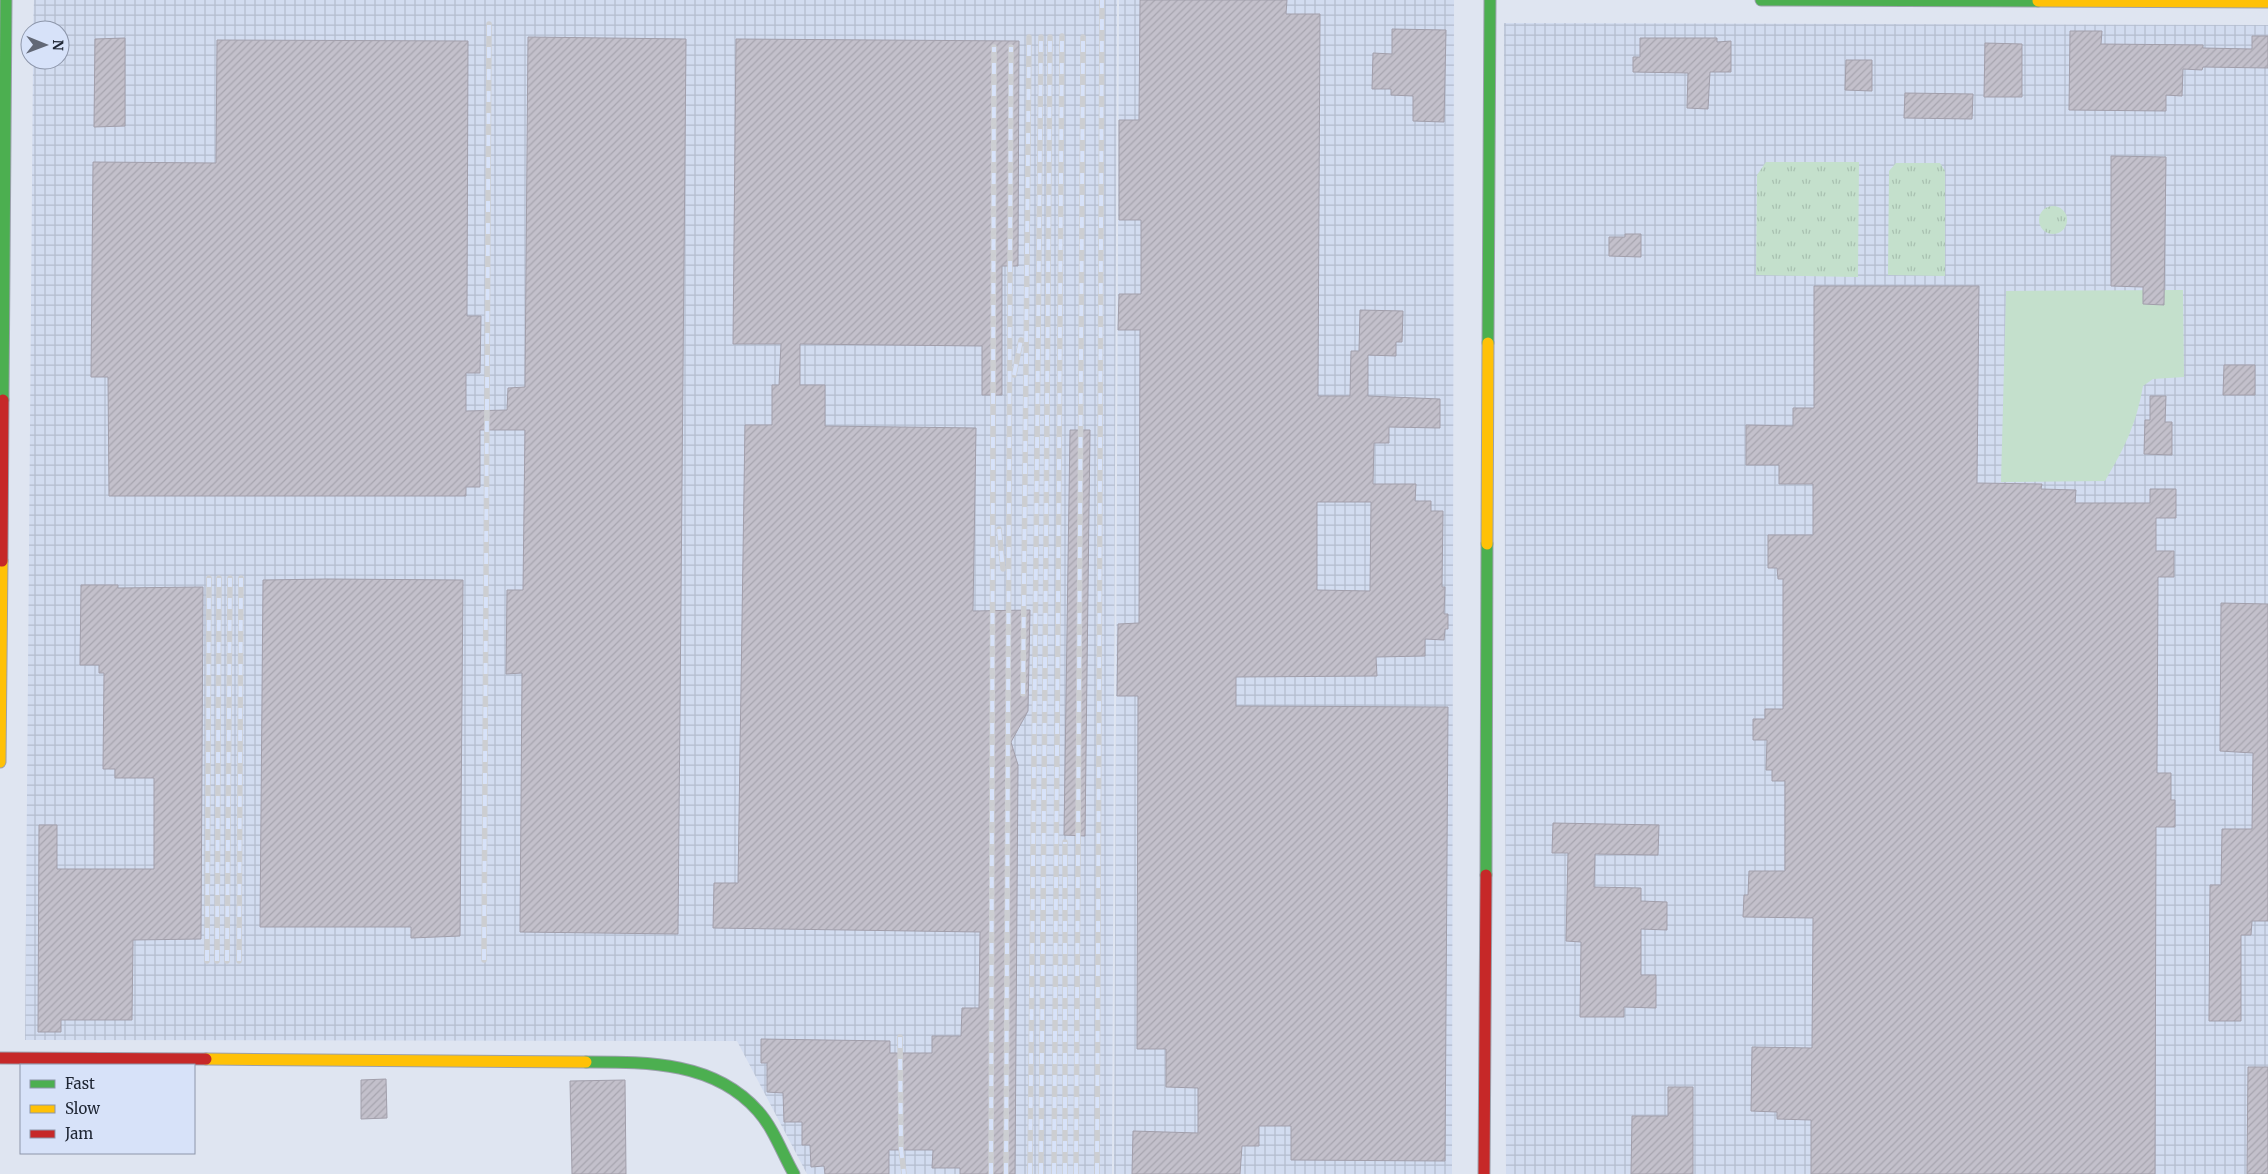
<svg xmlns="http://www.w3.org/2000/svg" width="2268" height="1174" font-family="Merriweather,serif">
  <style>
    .industrial { fill: url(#industrial-grid) }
    .grass { fill: url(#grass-tufts) }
    .pitch { fill: #c4e0cc }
    .building { fill: url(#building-hatch); stroke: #a29fab; fill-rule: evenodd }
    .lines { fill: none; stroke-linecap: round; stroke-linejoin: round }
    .fast-casing { stroke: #9ba0ac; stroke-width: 13 }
    .slow-casing { stroke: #9ba0ac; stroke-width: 13 }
    .jam-casing { stroke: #9ba0ac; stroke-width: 13 }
    .fast { stroke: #4caf50; stroke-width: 11 }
    .slow { stroke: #ffc107; stroke-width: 11 }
    .jam { stroke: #c62828; stroke-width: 11 }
    .rail-casing { stroke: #ccced2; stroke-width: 5.5 }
    .rail { stroke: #d7e2f9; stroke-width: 4; stroke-dasharray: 11; stroke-linecap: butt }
  </style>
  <defs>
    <pattern id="industrial-grid" width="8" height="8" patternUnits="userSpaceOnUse" patternTransform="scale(1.25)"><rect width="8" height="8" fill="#d2dcf0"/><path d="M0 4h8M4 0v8" fill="none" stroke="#b4bdce"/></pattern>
    <pattern id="grass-tufts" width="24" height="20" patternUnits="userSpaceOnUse" patternTransform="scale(1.25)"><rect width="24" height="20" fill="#c4e0cc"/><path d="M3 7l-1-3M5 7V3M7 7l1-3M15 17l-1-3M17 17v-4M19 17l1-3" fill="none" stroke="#a8c0b0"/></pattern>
    <pattern id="building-hatch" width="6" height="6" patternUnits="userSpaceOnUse" patternTransform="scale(1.25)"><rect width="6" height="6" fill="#c3c0cb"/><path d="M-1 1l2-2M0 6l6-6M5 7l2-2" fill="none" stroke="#a7a5af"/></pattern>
  </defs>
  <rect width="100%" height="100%" fill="#dfe5f1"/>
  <path class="industrial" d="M 34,0 L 1117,0 L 1112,1174 L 807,1174 L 737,1041 L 25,1040 L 33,60 L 60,60 L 60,30 L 33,30 Z
    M 1119,0 L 1454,0 L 1452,1174 L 1114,1174 Z
    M 1504,23 L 2268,25 L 2268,1174 L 1506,1174 Z"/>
  <path class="grass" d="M 1766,162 L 1859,162 L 1858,277 L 1756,275 L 1757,175 Z
    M 1896,163 L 1940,163 L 1945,171 L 1945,276 L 1888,275 L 1889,171 Z
    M2039 220a14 14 0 1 1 28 0a14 14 0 1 1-28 0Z"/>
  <path class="pitch" d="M 2183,290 L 2184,377 L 2153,379 L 2143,386 C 2136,425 2125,447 2105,481 L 2001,482 L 2006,291 Z"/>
  <path class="building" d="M 1140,0 L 1287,0 L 1286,14 L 1320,14 L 1318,396 L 1350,396 L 1351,351 L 1359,351 L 1360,310 L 1403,311 L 1402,342 L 1396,342 L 1396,356 L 1368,355 L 1368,396 L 1440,399 L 1440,428 L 1389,427 L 1389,443 L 1374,443 L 1373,484 L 1416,484 L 1415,501 L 1431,501 L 1431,511 L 1443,511 L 1442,587 L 1445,587 L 1444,614 L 1448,614 L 1448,629 L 1445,629 L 1444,640 L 1425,639 L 1425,656 L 1376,657 L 1377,676 L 1236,677 L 1236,706 L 1448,707 L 1445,1161 L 1291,1160 L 1291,1126 L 1259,1126 L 1259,1146 L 1242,1146 L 1240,1174 L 1132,1174 L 1133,1131 L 1198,1133 L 1198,1088 L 1166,1087 L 1166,1049 L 1137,1049 L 1138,696 L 1117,696 L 1118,624 L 1139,623 L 1140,330 L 1118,330 L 1119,294 L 1141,294 L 1141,220 L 1119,220 L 1119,120 L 1139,120 ZM 1317,502 L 1371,502 L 1370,591 L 1317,590 Z
    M 1392,29 L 1446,30 L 1444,122 L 1413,121 L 1413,96 L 1391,95 L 1391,89 L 1372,89 L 1373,53 L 1392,54 Z
    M 2070,31 L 2102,31 L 2101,44 L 2203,45 L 2203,48 L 2252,49 L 2252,36 L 2268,36 L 2268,68 L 2203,67 L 2202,70 L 2183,69 L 2182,96 L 2166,95 L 2166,111 L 2069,110 Z
    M 528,37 L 686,39 L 678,934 L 520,932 L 522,673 L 506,674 L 507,590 L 523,590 L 525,430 L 480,430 L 480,487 L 466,487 L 466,496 L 109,496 L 108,377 L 91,377 L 93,162 L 216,163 L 217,40 L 468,41 L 467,316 L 481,316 L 480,373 L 466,373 L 466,411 L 507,410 L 508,388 L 525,387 Z
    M 125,38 L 125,126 L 94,127 L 95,39 Z
    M 1640,38 L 1717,38 L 1717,42 L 1731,41 L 1731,72 L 1710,72 L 1708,109 L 1687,108 L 1688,73 L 1633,72 L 1633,57 L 1640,57 Z
    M 736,39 L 1019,41 L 1018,266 L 1002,266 L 1002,395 L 982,395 L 982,346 L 800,344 L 800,385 L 825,385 L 825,426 L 976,428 L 973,611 L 1030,610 L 1028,711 L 1011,742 L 1018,765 L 1015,1174 L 960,1174 L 960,1168 L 932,1168 L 933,1150 L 889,1150 L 889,1174 L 825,1174 L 824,1166 L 811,1167 L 810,1145 L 802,1145 L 802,1122 L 784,1122 L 783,1093 L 767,1092 L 767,1063 L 761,1063 L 761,1039 L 890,1041 L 890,1053 L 932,1053 L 932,1036 L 961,1036 L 962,1008 L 979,1008 L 980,932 L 713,928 L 714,883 L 738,883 L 745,425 L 772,425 L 772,385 L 779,385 L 781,344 L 733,344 Z
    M 1985,43 L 2022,44 L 2022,97 L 1984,97 Z
    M 1846,60 L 1872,60 L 1872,91 L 1845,90 Z
    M 1905,93 L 1973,94 L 1972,119 L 1904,118 Z
    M 2111,156 L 2166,157 L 2164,305 L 2143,304 L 2143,287 L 2111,286 Z
    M 1625,234 L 1641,234 L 1641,257 L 1609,256 L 1609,237 L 1625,237 Z
    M 1814,286 L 1979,286 L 1977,483 L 2042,484 L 2041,489 L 2076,490 L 2075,503 L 2150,503 L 2150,489 L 2176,489 L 2176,518 L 2156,518 L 2156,551 L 2174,551 L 2174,577 L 2158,577 L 2157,773 L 2171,773 L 2171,800 L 2175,800 L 2175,827 L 2156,827 L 2155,1174 L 1811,1174 L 1811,1120 L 1777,1119 L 1777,1112 L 1751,1111 L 1752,1047 L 1812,1048 L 1813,918 L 1743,917 L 1744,895 L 1748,895 L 1749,871 L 1785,871 L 1785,781 L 1772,781 L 1772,770 L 1766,770 L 1767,740 L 1753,740 L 1753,719 L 1765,719 L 1765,709 L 1783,709 L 1783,579 L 1778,579 L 1777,568 L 1768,568 L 1768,535 L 1813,535 L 1813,484 L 1779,484 L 1779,465 L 1746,465 L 1746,425 L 1793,426 L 1793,408 L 1814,408 Z
    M 2224,365 L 2255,365 L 2255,395 L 2223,395 Z
    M 2150,396 L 2166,396 L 2165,422 L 2172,422 L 2172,455 L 2144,454 L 2145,420 L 2150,420 Z
    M 1070,430 L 1090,430 L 1085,836 L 1064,835 Z
    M 327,579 L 463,580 L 460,936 L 411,938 L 411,927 L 260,927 L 263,580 Z
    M 81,585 L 118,585 L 118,588 L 203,587 L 201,939 L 133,940 L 132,1020 L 61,1020 L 61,1032 L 38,1032 L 39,825 L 57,825 L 57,869 L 154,869 L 154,778 L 115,778 L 115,769 L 103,769 L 104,673 L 99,673 L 99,665 L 80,665 Z
    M 2221,603 L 2268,604 L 2268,921 L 2252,921 L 2251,935 L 2241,935 L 2241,1021 L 2209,1021 L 2210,885 L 2221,885 L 2222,829 L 2252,829 L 2253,753 L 2220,751 Z
    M 1553,823 L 1659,825 L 1658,855 L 1595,854 L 1594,887 L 1641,888 L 1641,901 L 1667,902 L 1667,930 L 1641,929 L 1641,975 L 1656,975 L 1656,1008 L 1624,1007 L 1624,1017 L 1580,1017 L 1581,942 L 1566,941 L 1568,853 L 1552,853 Z
    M 2248,1067 L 2268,1067 L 2268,1174 L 2247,1174 Z
    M 386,1079 L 387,1118 L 361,1119 L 361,1080 Z
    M 625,1080 L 626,1174 L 572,1174 L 570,1081 Z
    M 1668,1087 L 1693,1087 L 1693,1174 L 1631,1174 L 1632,1116 L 1668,1116 Z"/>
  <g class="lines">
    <g class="fast-casing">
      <path id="fast" d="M 1761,0 L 2038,1
        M 1488,343 L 1490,0
        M 3,400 L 6,0
        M 1486,875 L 1487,544
        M 586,1062 C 646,1062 714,1061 758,1111 C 774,1129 782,1153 794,1174"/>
    </g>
    <g class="slow-casing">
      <path id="slow" d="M 2038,1 L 2268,2
        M 1487,544 L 1488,343
        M 0,762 L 2,561
        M 206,1059 L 586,1062"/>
    </g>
    <g class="jam-casing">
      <path id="jam" d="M 2,561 L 3,400
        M 0,1058 L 206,1059
        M 1484,1174 L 1486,875"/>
    </g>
    <use href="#fast" class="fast"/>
    <use href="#slow" class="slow"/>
    <use href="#jam" class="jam"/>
    <g class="rail-casing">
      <path id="rail" d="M 1014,375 L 1021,340
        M 999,529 L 1003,569
        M 1023,694 L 1029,37
        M 484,960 L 489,24
        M 207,961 L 209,578
        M 217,961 L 219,578
        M 227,961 L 230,578
        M 239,961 L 241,578
        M 900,1037 L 901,1148 L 904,1174
        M 991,1174 L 994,47
        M 1006,1174 L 1011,47
        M 1030,1174 L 1041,37
        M 1041,1174 L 1050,37
        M 1054,1174 L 1062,36
        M 1065,1174 L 1065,842
        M 1076,1174 L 1083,37
        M 1097,1174 L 1102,0"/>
    </g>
    <use href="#rail" class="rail"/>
  </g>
  <rect x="20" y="1064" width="175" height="90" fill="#d7e2f9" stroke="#8d96aa"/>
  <rect x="30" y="1080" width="25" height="8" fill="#4caf50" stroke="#8d96aa"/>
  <text x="65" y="1089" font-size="15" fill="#1e2533">Fast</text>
  <rect x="30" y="1105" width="25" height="8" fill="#ffc107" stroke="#8d96aa"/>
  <text x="65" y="1114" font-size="15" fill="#1e2533">Slow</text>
  <rect x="30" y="1130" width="25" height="8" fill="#c62828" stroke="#8d96aa"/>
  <text x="65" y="1139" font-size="15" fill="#1e2533">Jam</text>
  <g transform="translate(45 45) rotate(91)"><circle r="24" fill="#d7e2f9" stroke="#8d96aa"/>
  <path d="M0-4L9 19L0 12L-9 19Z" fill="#626876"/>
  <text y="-8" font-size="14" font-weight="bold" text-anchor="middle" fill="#1e2533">N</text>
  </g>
</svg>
